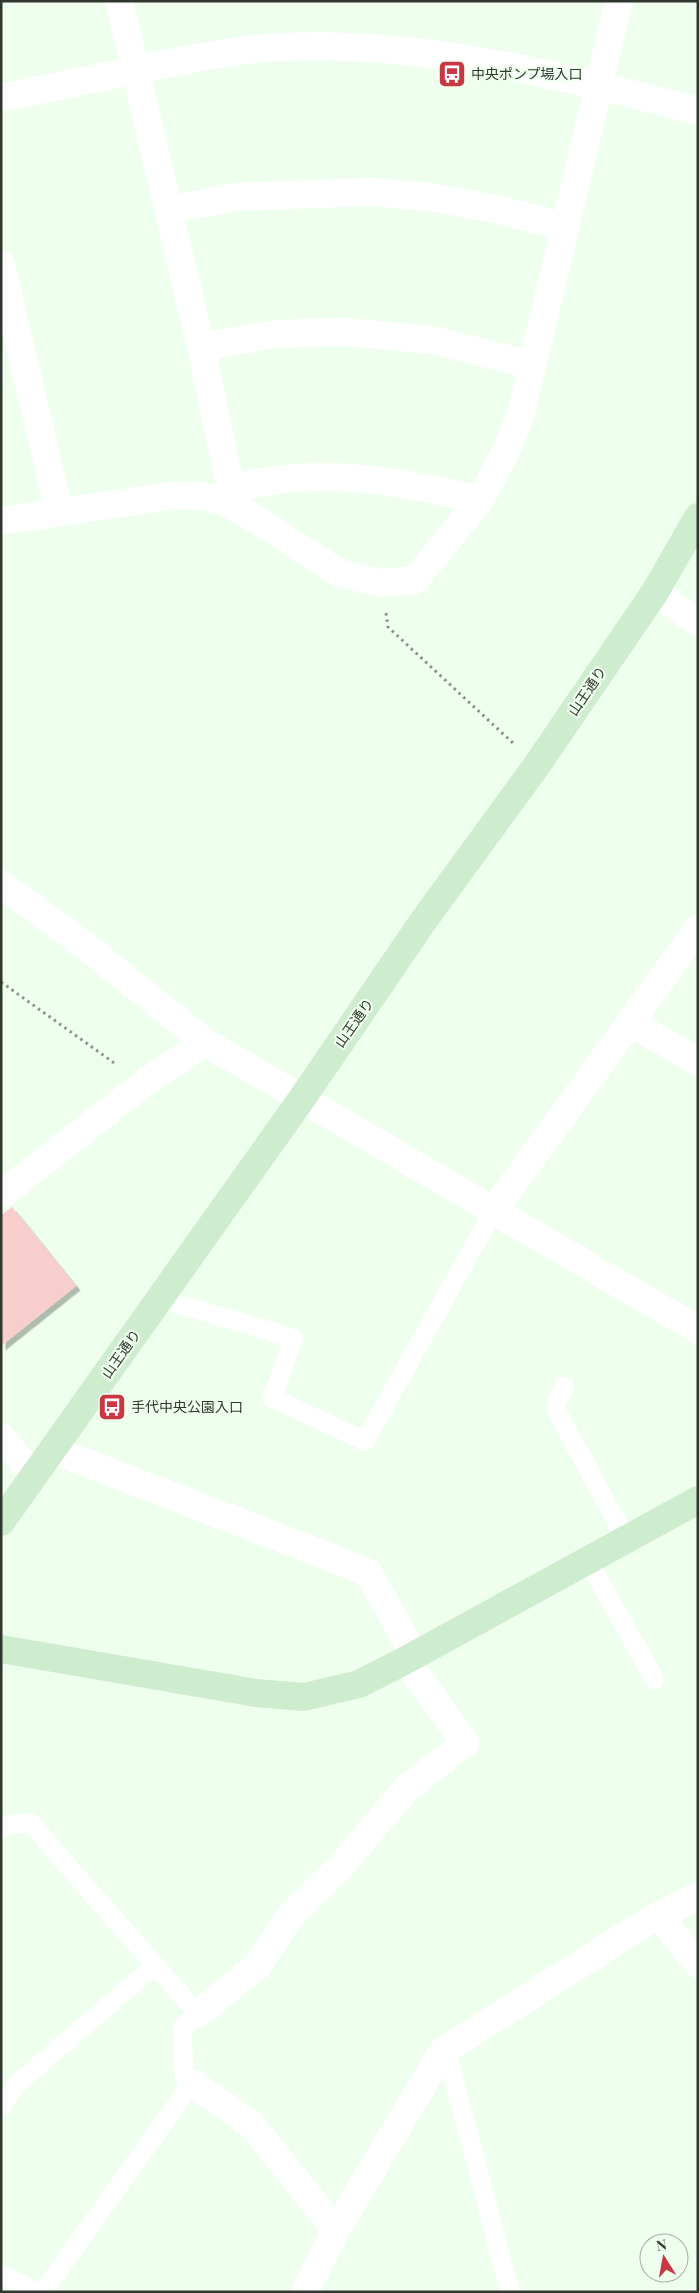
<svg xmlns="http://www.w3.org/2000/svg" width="699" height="2293" font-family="'Playfair Display','Noto Sans JP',serif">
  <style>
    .building { fill: #f7cecc; filter: url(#shadow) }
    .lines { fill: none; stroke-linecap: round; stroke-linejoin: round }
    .path { stroke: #899488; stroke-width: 3; stroke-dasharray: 2.5 4; stroke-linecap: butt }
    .lane { stroke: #fff; stroke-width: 19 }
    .street { stroke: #fff; stroke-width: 28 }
    .secondary { stroke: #ceecce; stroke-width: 28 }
    .labels { text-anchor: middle; stroke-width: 4.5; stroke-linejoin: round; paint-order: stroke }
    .poi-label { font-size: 14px; fill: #30372f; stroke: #efffee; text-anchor: start }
    .street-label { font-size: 14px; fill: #30372f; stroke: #efffee }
  </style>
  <defs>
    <filter id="shadow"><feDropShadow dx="4.5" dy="4.5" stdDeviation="0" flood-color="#0004"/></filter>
  </defs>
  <rect width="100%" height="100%" fill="#efffee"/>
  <path class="building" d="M 12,1207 L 76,1286 L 1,1346 L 1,1215 Z"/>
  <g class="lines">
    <path class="path" d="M 386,613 L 388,627 L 514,744
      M 1,982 L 117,1065"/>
    <path class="lane" d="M 160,1299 L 294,1338 L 272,1398 L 365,1441 L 494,1210
      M 564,1386 L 555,1408 L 626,1539
      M 588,1561 L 655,1680
      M 1,1830 L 5,1825 L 32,1823 L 58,1855 L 198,2014 L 182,2028 L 184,2076 L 192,2083 L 43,2292
      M 446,2049 L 510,2292
      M 1,2107 L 16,2085 L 154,1966
      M 1,2274 L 36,2292"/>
    <path class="street" d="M 119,1 L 201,347 L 231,489 L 224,501
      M 1,98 C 56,87 110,75 164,64 C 198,58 231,51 265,48 C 413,38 556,74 698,111
      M 169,210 L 236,197 L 372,192 L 429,197 L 491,208 L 566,227
      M 1,265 L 59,511
      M 201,347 L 274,334 L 346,332 L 433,340 L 532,365
      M 231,489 C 246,486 261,482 276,480 C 343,471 415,484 480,500
      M 1,521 L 176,495 L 202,496 L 224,501 L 251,516 L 339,573 L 381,583 L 415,580 L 480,500 L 506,452 L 521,413 L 619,1
      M 655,592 L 698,622
      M 1,884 L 83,944 L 205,1042 L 698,1330
      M 630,1022 L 698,1062
      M 1,1195 L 143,1084 L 205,1042
      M 494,1210 L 698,929
      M 1,1437 L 34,1476
      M 53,1450 L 368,1572 L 414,1655
      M 658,1915 L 698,1964
      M 198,2014 L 257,1966 L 291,1915 L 341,1866 L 406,1789 L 465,1743 L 406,1660
      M 192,2083 L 252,2125 L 336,2230
      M 305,2292 L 336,2230 L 443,2051 L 658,1915 L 698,1896"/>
    <path class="secondary" d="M 1,1522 L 303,1097 L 424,920 L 537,765 L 655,592 L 698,517
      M 1,1649 L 256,1693 L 304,1697 L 359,1684 L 406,1660 L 698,1500"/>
  </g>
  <defs>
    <g id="bus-square" transform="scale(1.4375)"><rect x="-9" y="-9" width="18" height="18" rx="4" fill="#c83843" stroke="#efffee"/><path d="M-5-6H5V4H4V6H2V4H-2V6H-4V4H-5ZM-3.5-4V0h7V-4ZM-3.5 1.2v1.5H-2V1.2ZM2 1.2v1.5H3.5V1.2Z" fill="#fff"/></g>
  </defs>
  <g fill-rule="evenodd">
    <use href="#bus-square" x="452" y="74"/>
    <use href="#bus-square" x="112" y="1407"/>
  </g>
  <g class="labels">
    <g class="poi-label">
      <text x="471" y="79">中央ポンプ場入口</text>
      <text x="131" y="1412">手代中央公園入口</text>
    </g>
    <g class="street-label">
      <text transform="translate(587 691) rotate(-56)" y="5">山王通り</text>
      <text transform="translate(354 1023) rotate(-55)" y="5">山王通り</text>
      <text transform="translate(121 1354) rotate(-55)" y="5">山王通り</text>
    </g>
  </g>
  <rect width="699" height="2293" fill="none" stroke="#30372f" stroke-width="5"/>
  <g transform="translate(664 2258) rotate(349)"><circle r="24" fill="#efffee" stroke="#a3afa2"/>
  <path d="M0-4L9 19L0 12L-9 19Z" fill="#c83843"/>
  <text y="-8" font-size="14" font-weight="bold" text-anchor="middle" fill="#30372f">N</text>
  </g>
</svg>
